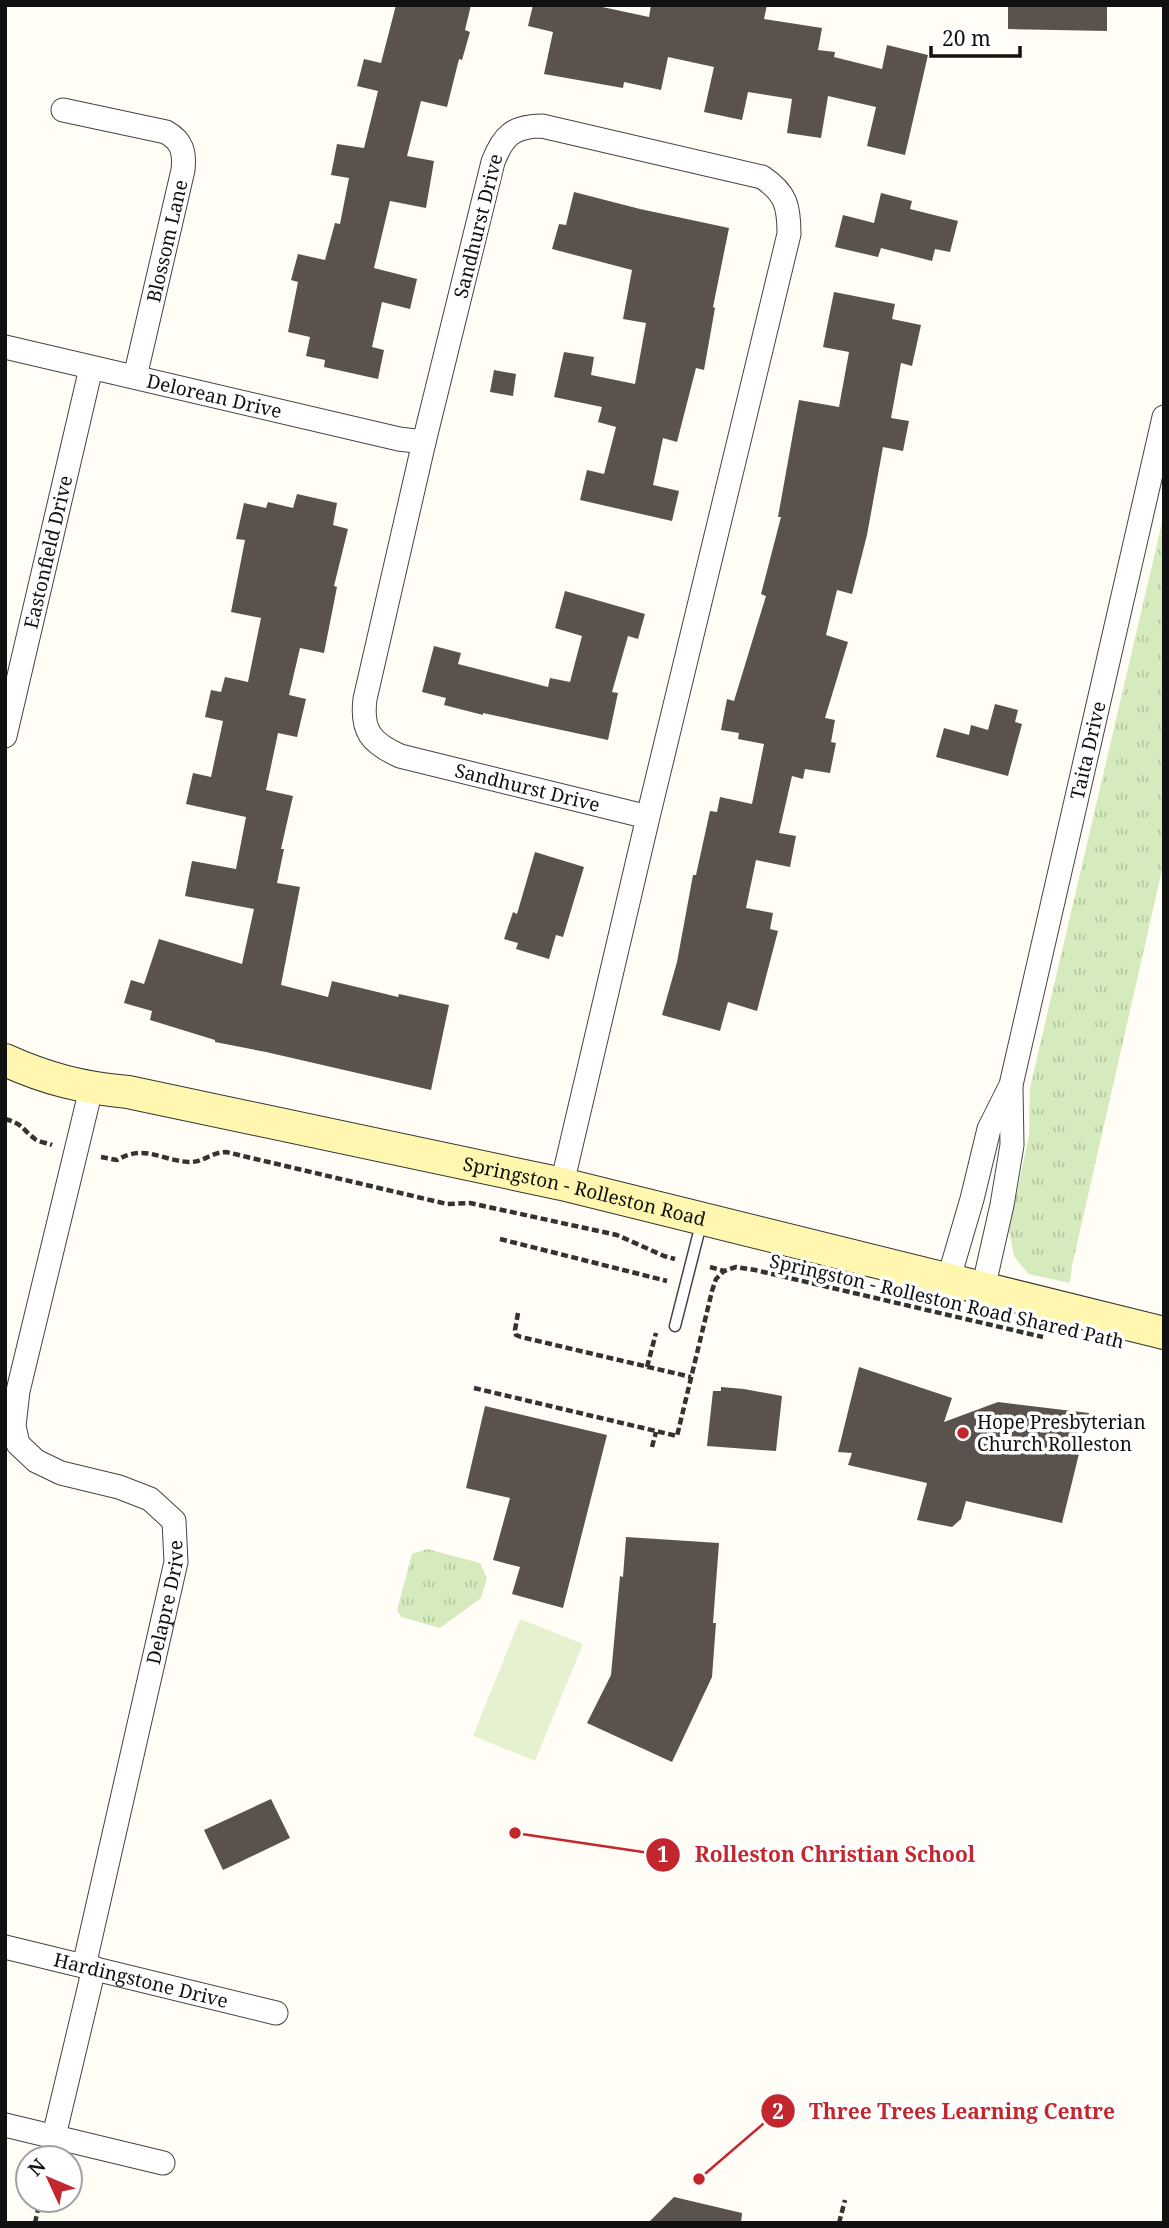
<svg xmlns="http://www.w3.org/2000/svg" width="1169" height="2228" font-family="'Noto Serif',serif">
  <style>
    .grass { fill: url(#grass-tufts) }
    .pitch { fill: #e6f2cf }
    .building { fill: #5a524d }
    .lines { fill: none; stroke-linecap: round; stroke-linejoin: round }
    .lane-casing { stroke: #444; stroke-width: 13 }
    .street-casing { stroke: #444; stroke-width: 25 }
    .secondary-casing { stroke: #333; stroke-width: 34 }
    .path { stroke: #333; stroke-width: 4.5; stroke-dasharray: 7 3.5; stroke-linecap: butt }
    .lane { stroke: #fff; stroke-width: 10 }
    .street { stroke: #fff; stroke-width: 23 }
    .secondary { stroke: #fff6b0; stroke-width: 32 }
    .poi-dot { fill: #c4262e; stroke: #fff; stroke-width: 2.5 }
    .labels { text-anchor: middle; stroke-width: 7; stroke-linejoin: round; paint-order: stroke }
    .street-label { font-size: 19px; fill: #111; stroke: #fff }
    .poi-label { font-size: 19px; fill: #111; stroke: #fff; text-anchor: start }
    .leader { fill: none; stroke: #c4262e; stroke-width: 2.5 }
    .callout-dot { fill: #c4262e; stroke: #fff; stroke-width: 2.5 }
    .mark-label { font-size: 21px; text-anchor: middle; font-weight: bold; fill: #fff }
    .callout-label { font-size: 21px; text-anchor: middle; font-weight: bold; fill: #c4262e; stroke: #fff; stroke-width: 7; stroke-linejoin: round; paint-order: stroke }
  </style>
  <defs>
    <pattern id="grass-tufts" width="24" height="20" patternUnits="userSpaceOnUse" patternTransform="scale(1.75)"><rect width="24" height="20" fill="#d5ebbd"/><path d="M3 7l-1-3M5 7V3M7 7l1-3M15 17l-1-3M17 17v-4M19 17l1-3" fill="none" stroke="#b6c8a1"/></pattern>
  </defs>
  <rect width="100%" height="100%" fill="#fffdf5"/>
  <path class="grass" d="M 1164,514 L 1164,861 L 1072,1266 L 1070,1283 L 1028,1274 L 1014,1256 L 1009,1230 L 1029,1135 L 1030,1088 Z
    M 427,1549 L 480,1563 L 487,1578 L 481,1598 L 440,1628 L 401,1617 L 397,1610 L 412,1554 Z"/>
  <path class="pitch" d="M 520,1619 L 583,1644 L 535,1761 L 473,1736 Z"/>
  <path class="building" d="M 396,5 L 471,5 L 465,30 L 470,32 L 462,60 L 459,59 L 447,107 L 421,101 L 407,156 L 434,161 L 426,208 L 390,201 L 374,268 L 417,279 L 410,309 L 382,302 L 372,347 L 384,350 L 378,379 L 324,367 L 325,360 L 306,356 L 310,337 L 288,332 L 298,282 L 291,280 L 298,254 L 325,260 L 335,223 L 340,224 L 349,178 L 331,175 L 337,144 L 364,148 L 378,91 L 357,86 L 364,59 L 381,63 Z
    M 533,5 L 593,5 L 649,17 L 651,5 L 767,5 L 764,19 L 822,28 L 818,50 L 835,52 L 834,57 L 882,69 L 887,45 L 928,55 L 905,155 L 867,146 L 876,107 L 828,96 L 821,138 L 787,133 L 792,99 L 748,92 L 742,120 L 704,112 L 714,67 L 668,57 L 661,90 L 624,82 L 623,88 L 544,74 L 553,32 L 528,26 Z
    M 1008,5 L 1107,5 L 1107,31 L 1008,29 Z
    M 574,192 L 640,209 L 729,228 L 713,307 L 715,308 L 704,370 L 696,368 L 677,442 L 663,438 L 653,485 L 679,491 L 672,521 L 580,500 L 587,470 L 604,474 L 616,427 L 598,422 L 602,407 L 554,397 L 564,352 L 594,357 L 591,375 L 635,384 L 646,323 L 623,319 L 632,270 L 552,249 L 559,224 L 566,225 Z
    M 881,193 L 912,201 L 910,209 L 958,221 L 950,252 L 935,249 L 932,261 L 881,248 L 878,257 L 835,247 L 843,215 L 874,223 Z
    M 834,292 L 895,304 L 892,319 L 921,325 L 912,366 L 901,363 L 891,418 L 909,421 L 903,451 L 883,447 L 867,535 L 852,594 L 837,590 L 826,635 L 848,642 L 825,718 L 835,720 L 831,742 L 836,743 L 830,773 L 805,769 L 803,779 L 792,776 L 779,833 L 796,836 L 790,867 L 756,860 L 746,908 L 773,913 L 770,929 L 778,931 L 757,1011 L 728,1002 L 720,1031 L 662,1015 L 677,962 L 693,875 L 696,875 L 710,811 L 717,812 L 720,797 L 752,804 L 764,744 L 738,739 L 739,733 L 721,730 L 727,699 L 734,701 L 766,596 L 761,594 L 781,517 L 778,517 L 799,400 L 839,407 L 849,352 L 823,347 Z
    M 494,370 L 516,374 L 513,396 L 490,392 Z
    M 297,494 L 337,503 L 333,525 L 348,529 L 334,586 L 337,587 L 324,653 L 300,648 L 289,695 L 306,699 L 297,737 L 278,733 L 266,790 L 293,796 L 281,849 L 284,849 L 277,883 L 300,887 L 281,985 L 328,997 L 332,981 L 398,997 L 399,994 L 449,1005 L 431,1090 L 266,1052 L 215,1042 L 215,1040 L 150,1020 L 152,1011 L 124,1003 L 131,980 L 144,984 L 159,939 L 242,964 L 254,909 L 185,896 L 192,861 L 236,869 L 246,817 L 186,804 L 193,773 L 211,777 L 223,721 L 205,717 L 211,690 L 221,692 L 225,677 L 248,682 L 261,618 L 231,612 L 245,540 L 236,539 L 244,503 L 266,508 L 268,502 L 293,508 Z
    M 565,591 L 645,614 L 638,639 L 628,636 L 612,692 L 618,693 L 608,740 L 483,713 L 483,715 L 444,705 L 446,698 L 422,692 L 434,646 L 461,653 L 458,664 L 548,687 L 550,678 L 570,682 L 582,636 L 555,628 Z
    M 995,704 L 1018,710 L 1015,722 L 1022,724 L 1008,776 L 936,757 L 944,728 L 969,735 L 971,725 L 988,730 Z
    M 535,852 L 584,867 L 563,937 L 556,935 L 549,959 L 516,949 L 518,943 L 504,939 L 513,912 L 517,914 Z
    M 859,1367 L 952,1398 L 944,1422 L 998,1402 L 1089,1413 L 1062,1523 L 966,1501 L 961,1519 L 952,1527 L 917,1520 L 927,1483 L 848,1465 L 852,1453 L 838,1452 Z
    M 721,1387 L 744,1389 L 782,1396 L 776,1451 L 707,1446 L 713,1391 L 721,1391 Z
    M 485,1406 L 607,1435 L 563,1608 L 512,1594 L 520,1567 L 493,1560 L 510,1498 L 466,1488 Z
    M 626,1537 L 719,1543 L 713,1623 L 716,1623 L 712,1677 L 672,1762 L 587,1723 L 611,1675 L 620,1576 L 623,1577 Z
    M 271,1799 L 290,1838 L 223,1870 L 204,1830 Z
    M 674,2197 L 742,2213 L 741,2223 L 648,2223 Z"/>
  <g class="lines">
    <g class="lane-casing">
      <path id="lane" d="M 675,1326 L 702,1220"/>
    </g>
    <g class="street-casing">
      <g id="street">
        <path d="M 63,110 L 166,132 C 182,141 185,152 183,170 L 135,377"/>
        <path id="s1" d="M 5,347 L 399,439 L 424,442"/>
        <path id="s2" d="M 5,736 L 91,368"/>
        <path id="s3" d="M 562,1184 L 648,817 L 789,234 C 789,206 786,193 762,177 L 542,126 C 513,126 503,136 493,162 L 424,442 L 365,699 C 361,731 371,743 400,756 L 648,817"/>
        <path id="s4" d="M 948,1281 L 972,1199 L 989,1129 L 1011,1085 L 1164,417"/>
        <path d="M 983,1289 L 1002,1205 L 1012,1145 L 1011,1088"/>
        <path id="s5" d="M 5,1947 L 276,2013"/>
        <path id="s6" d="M 84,1966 L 176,1562 L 174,1521 L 150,1499 L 119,1487 L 61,1473 L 36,1461 L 18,1444 L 14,1426 L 18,1391 L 91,1089"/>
        <path d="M 5,2125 L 163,2163"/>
        <path d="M 54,2136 L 94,1968"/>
      </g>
    </g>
    <g class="secondary-casing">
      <g id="secondary">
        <path id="s7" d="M 5,1060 C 47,1079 83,1088 128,1092 L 562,1184 L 1164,1333"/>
      </g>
    </g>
    <path class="path" d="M 5,1119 C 23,1124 22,1129 35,1139 C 39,1142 47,1143 52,1145
      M 101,1157 L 117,1160 C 144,1144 161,1160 188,1162 C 202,1163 212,1152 226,1152 L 447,1204 L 470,1203 L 617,1235 L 664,1256 L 675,1259
      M 500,1239 L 667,1281
      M 710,1267 L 724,1271 L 736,1267 L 755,1270 L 1043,1337
      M 518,1313 L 515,1330 L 516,1335 L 521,1337 L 691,1377
      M 647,1367 L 656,1333
      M 474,1388 L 677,1436 L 712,1291 L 716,1279 L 724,1271
      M 652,1447 L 656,1432
      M 35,2223 L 40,2200
      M 839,2223 L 845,2200"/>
    <use href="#lane" class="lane"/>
    <use href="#street" class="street"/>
    <use href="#secondary" class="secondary"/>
  </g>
  <circle class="poi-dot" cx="963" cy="1433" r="7"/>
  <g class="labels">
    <g class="street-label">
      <text transform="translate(478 226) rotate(-76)" y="7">Sandhurst Drive</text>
      <text transform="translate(167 241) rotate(-77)" y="7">Blossom Lane</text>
      <text dy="7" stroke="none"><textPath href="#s1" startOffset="215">Delorean Drive</textPath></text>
      <text dy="7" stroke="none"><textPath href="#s2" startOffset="189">Eastonfield Drive</textPath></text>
      <text dy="7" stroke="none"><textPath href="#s4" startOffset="550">Taita Drive</textPath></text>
      <text dy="7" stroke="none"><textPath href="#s3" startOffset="2093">Sandhurst Drive</textPath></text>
      <text dy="7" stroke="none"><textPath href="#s7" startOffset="595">Springston - Rolleston Road</textPath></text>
      <text transform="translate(947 1301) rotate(13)" y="7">Springston - Rolleston Road Shared Path</text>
      <text dy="7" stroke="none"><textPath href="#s6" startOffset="373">Delapre Drive</textPath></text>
      <text dy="7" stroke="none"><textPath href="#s5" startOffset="140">Hardingstone Drive</textPath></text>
    </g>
    <g class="poi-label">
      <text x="977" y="1429">Hope Presbyterian<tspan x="977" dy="22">Church Rolleston</tspan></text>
    </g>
  </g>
  <path class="leader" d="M515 1833L663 1855M699 2179L778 2111"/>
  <g class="callout-dot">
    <circle cx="515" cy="1833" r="7"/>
    <circle cx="699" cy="2179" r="7"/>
    <circle cx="663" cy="1855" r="18"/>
    <circle cx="778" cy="2111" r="18"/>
  </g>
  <g class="mark-label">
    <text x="663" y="1862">1</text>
    <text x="778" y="2119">2</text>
  </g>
  <g class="callout-label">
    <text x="835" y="1862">Rolleston Christian School</text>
    <text x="962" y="2119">Three Trees Learning Centre</text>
  </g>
  <rect width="1169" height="2228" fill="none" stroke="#111111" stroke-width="14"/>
  <g transform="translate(49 2179) rotate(314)"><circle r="33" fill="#ffffff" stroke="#a0a0a0" stroke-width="2"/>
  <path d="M0-5L12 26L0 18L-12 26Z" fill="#c4262e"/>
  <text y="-10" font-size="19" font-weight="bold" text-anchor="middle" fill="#111111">N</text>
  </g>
  <path d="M931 46v10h89v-10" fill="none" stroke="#111111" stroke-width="3.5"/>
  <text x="942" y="46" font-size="21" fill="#111111" stroke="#ffffff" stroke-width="5" paint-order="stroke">20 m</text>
</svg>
